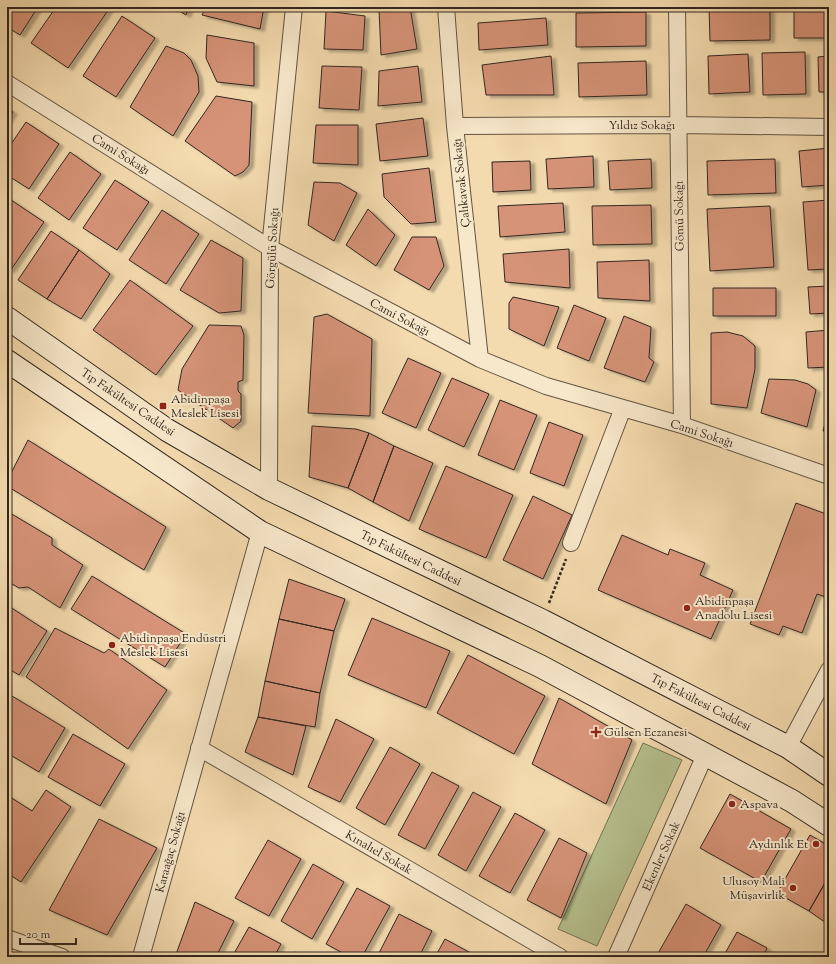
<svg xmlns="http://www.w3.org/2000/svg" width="836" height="964" font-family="'Sorts Mill Goudy',serif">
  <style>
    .green { fill: #b6c18f; stroke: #747456 }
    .building { fill: #d69378; stroke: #31271e; filter: url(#shadow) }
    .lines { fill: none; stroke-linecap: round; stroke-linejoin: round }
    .minor-casing { stroke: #625442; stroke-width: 18 }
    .secondary-casing { stroke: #31271e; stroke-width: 24 }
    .path { stroke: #31271e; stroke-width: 2.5; stroke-dasharray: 3 2; stroke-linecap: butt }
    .minor { stroke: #f8e8cb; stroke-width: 16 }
    .secondary { stroke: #f8e8cb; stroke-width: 22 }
    .poi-dot { fill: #8f2418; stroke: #f8e8cb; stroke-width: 1.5 }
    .labels { text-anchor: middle; stroke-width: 4; stroke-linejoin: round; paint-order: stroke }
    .street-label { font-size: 12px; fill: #31271e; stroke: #f8e8cb }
    .poi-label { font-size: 12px; fill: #31271e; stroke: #f8e8cb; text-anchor: start }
  </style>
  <defs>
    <filter id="shadow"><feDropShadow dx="4.5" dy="2.5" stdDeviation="1" flood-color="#0004"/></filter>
  </defs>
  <rect width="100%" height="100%" fill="#f4dbaf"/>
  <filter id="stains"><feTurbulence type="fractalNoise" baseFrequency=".005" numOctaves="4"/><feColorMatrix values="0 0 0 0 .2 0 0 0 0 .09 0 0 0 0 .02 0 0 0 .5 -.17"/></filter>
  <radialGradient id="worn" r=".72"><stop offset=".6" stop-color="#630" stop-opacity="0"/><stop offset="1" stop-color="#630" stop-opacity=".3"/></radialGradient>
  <path class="green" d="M 643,743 L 682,760 L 597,946 L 558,929 Z"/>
  <path class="building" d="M 7,7 L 38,7 L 20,35 L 7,27 Z
    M 56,7 L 106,7 L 109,9 L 68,68 L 31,43 Z
    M 173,7 L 189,7 L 186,15 Z
    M 206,7 L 264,7 L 260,29 L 202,15 Z
    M 387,7 L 410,7 L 417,49 L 381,55 L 379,9 Z
    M 709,7 L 770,7 L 770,40 L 710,41 Z
    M 794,7 L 829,7 L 829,38 L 794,38 Z
    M 326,11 L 365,16 L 363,50 L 324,49 Z
    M 646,12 L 646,46 L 576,47 L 576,13 Z
    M 122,16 L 155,38 L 116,97 L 83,76 Z
    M 546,18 L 548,45 L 479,50 L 478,23 Z
    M 207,35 L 254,43 L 254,86 L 217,82 L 206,58 Z
    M 166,46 L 184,53 L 191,60 L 198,76 L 199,92 L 173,136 L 130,107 Z
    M 805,52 L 806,94 L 763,95 L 762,53 Z
    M 748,54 L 750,92 L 709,94 L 708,56 Z
    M 551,56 L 554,95 L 486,95 L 482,65 Z
    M 829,56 L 829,92 L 819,92 L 818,57 Z
    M 646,61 L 647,95 L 579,97 L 578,63 Z
    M 322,66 L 362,67 L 359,110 L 319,108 Z
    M 418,66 L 422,102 L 378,106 L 379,71 Z
    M 216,96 L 252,102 L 249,165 L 243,172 L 235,176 L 185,141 Z
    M 7,108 L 13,112 L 7,121 Z
    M 423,118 L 428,156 L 380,161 L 376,124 Z
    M 26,122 L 59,144 L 29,189 L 7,175 L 7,150 Z
    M 316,125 L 358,125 L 358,165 L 313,163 Z
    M 829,148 L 829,185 L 802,187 L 799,151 Z
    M 70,152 L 101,174 L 69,220 L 38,198 Z
    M 593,156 L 594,187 L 548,189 L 546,159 Z
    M 651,159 L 652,188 L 610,190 L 608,161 Z
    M 775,159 L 776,193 L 708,195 L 707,161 Z
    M 530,161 L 531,190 L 493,192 L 492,162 Z
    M 429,168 L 436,222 L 411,224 L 384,197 L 382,174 Z
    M 115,180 L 149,202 L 117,250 L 83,228 Z
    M 314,182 L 340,183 L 357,193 L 334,241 L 308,225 Z
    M 8,198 L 44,222 L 10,271 L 7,269 L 7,200 Z
    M 829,200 L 829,269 L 808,270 L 803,202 Z
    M 563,203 L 565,232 L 500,237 L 498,206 Z
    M 651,205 L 652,244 L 593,245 L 592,206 Z
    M 770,206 L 774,267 L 710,271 L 707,209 Z
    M 368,209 L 395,235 L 376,266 L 346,245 Z
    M 162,210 L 199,234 L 166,284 L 129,260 Z
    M 51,231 L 79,250 L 47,299 L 18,280 Z
    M 412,237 L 436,237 L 444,266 L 429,290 L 394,270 Z
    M 211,240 L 243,258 L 241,311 L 219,313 L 180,290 Z
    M 569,249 L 570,288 L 505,282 L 503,254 Z
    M 79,250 L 110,274 L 81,319 L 47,299 Z
    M 649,260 L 650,301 L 598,298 L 597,262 Z
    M 130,280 L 193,326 L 156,375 L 93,330 Z
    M 829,286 L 829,313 L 810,314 L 808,287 Z
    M 713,288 L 776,288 L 776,316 L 713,316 Z
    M 513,297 L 559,307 L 544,346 L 509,329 L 509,303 Z
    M 574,305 L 606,318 L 589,361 L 557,348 Z
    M 327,314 L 372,339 L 370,416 L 308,413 L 314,317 Z
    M 624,316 L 651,327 L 649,358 L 654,362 L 645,382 L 604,368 Z
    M 209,325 L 241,326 L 244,335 L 243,380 L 238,382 L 238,391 L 241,394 L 241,421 L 233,428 L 178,390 L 182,369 Z
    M 829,330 L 829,367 L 808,368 L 806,332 Z
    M 727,332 L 743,336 L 755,346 L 755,369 L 747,408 L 711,404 L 711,333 Z
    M 408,358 L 441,373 L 416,428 L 382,413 Z
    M 452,378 L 489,394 L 464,447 L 428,430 Z
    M 769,379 L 795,380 L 808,384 L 816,390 L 807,427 L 761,413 Z
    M 500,400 L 537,415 L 514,470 L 478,455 Z
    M 829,407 L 829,432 L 823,431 Z
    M 549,422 L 583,435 L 564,486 L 530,473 Z
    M 312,426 L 356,429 L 369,433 L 348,488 L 309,477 Z
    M 369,433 L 394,446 L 373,502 L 348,488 Z
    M 28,440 L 166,527 L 144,570 L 7,486 L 7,481 Z
    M 394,446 L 433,463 L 409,521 L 373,502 Z
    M 446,466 L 513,495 L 486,558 L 419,529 Z
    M 533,496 L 572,515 L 543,579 L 503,560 Z
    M 796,503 L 829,515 L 829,588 L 826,597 L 817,594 L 802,633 L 783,626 L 779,635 L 750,624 Z
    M 10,513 L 52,538 L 52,545 L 83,565 L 60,608 L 28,587 L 19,588 L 7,581 L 7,518 Z
    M 622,535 L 668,555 L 670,549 L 705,563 L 700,575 L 733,590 L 711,639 L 598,590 Z
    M 92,576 L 186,634 L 165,667 L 71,609 Z
    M 289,579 L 345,599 L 334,631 L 279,619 Z
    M 7,605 L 47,631 L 19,675 L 7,668 Z
    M 372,618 L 450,651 L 426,708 L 348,675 Z
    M 279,619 L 334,631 L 320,693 L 265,681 Z
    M 55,628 L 104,653 L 109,649 L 167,690 L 128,749 L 26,677 Z
    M 468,655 L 545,696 L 514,754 L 437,713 Z
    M 265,681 L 320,693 L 315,727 L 258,717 Z
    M 12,696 L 65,728 L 39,772 L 7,753 L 7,702 Z
    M 559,698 L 632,740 L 606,804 L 532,764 Z
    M 258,717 L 306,726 L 293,775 L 245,752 Z
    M 336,719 L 374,739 L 340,802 L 308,787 Z
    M 73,734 L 125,764 L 100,806 L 48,777 Z
    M 390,747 L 420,764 L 385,825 L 356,808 Z
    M 432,772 L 459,786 L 425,849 L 398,835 Z
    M 46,790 L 71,807 L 21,882 L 7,873 L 7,795 L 32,811 Z
    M 473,792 L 501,807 L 466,871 L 438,855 Z
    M 730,794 L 791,829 L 761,882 L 700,848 Z
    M 515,813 L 545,830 L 510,893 L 479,876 Z
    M 99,819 L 157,848 L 107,935 L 49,910 Z
    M 810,835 L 829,846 L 829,876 L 809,911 L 777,893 Z
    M 559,838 L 587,853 L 561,918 L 527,900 Z
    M 268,840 L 301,859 L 269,916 L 235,898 Z
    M 313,864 L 344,882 L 312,939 L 281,921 Z
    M 829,876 L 829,925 L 809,911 Z
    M 357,888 L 390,906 L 362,957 L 350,957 L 326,944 Z
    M 195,902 L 234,921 L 216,957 L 175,957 Z
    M 686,904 L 721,925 L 703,957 L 656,957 Z
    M 399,914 L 432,931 L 419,957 L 377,957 Z
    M 249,927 L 281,944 L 274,957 L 232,957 Z
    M 737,932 L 767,948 L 763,957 L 723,957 Z
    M 445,939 L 478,957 L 435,957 Z
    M 295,952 L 304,957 L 293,957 Z"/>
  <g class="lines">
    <g class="minor-casing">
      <path id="minor" d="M 446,7 L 455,126 L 480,359
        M 677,7 L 682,425
        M 7,83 L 270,248 L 480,359 L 546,386 L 682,425 L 829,476
        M 455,126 L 678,125 L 829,127
        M 269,489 L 270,248 L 294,7
        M 571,543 L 623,408
        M 788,747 L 829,670
        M 199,748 L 560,957
        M 7,938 L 62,957
        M 141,957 L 260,532
        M 616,957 L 705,755"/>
    </g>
    <g class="secondary-casing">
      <path id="secondary" d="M 7,318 L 167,430 L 269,489 L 543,621 L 788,747 L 829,775
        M 7,361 L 260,532 L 540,666 L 792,801 L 829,825"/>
    </g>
    <path class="path" d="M 549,603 L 566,559"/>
    <use href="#minor" class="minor"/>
    <use href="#secondary" class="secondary"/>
  </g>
  <g class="poi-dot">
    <rect x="159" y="402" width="8" height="8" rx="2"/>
    <circle cx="687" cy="608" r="4"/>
    <circle cx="112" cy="645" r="4"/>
    <path d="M594 726h4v4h4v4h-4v4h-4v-4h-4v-4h4z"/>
    <circle cx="732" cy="804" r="4"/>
    <circle cx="816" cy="844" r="4"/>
    <circle cx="793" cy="888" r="4"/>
  </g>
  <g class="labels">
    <g class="street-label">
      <text x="642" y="129">Yıldız Sokağı</text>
      <text transform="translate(121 154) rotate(32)" y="4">Cami Sokağı</text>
      <text transform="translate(461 183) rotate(-96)" y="4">Çalıkavak Sokağı</text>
      <text transform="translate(679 216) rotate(-91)" y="4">Gömü Sokağı</text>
      <text transform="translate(272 248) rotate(-87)" y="4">Görgülü Sokağı</text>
      <text transform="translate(400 317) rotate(28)" y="4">Cami Sokağı</text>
      <text transform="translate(128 402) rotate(34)" y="4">Tıp Fakültesi Caddesi</text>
      <text transform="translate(702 433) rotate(18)" y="4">Cami Sokağı</text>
      <text transform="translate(411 558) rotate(26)" y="4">Tıp Fakültesi Caddesi</text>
      <text transform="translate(701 702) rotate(27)" y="4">Tıp Fakültesi Caddesi</text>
      <text transform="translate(170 852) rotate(-75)" y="4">Karaağaç Sokağı</text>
      <text transform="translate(379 852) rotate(30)" y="4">Kınalıel Sokak</text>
      <text transform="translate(661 856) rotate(-66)" y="4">Ekenler Sokak</text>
    </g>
    <g class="poi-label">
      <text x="171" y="403">Abidinpaşa<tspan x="171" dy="14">Meslek Lisesi</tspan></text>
      <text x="695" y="605">Abidinpaşa<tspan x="695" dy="14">Anadolu Lisesi</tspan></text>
      <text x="120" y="642">Abidinpaşa Endüstri<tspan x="120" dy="14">Meslek Lisesi</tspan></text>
      <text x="604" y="736">Gülsen Eczanesi</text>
      <text x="740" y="808">Aspava</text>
      <text x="808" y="848" text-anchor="end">Aydınlık Et</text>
      <text x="785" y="885" text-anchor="end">Ulusoy Mali<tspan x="785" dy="14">Müşavirlik</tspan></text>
    </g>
  </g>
  <rect width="836" height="964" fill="none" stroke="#f4dbaf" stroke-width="24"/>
  <rect x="8" y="8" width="820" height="948" fill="none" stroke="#31271e" stroke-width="2"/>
  <rect x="12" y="12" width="812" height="940" fill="none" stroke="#31271e"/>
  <path d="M20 938v6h56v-6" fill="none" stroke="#31271e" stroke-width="2"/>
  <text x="26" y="938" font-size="12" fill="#31271e" stroke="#f8e8cb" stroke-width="3" paint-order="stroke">20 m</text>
  <rect width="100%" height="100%" filter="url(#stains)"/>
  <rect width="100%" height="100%" fill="url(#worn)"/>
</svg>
